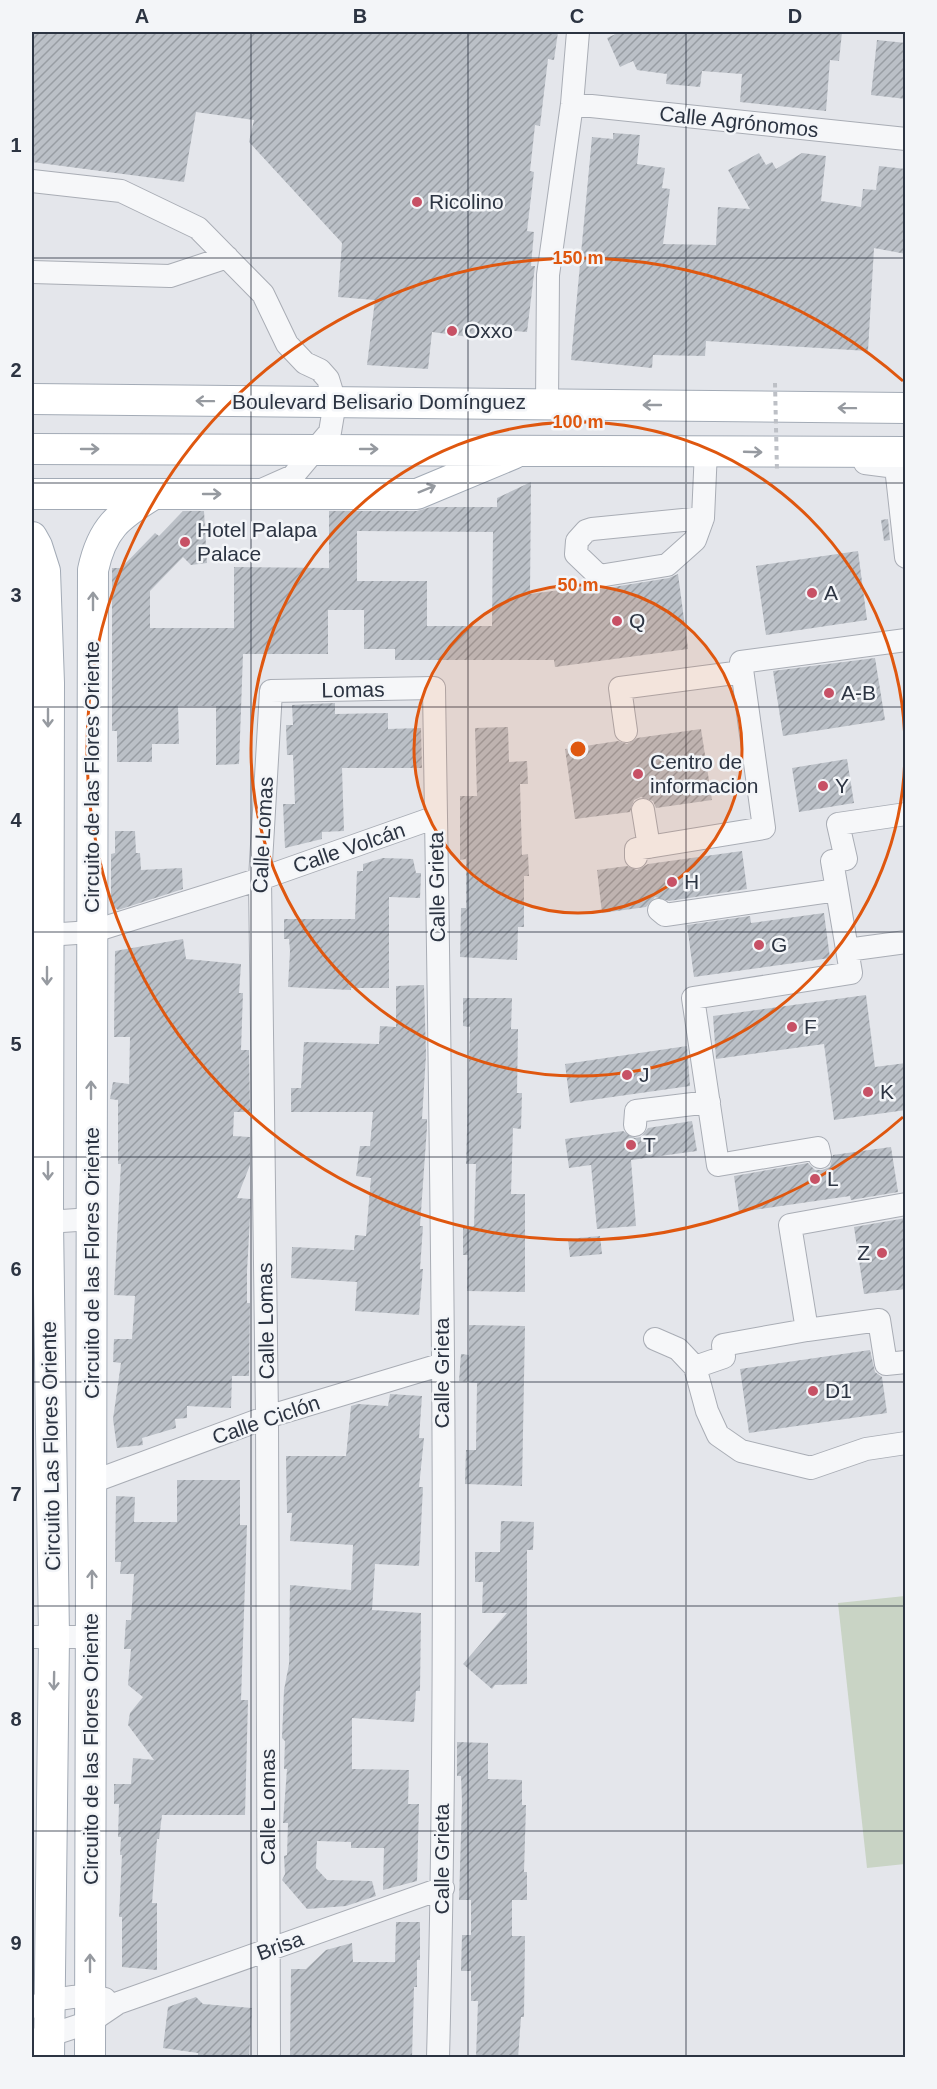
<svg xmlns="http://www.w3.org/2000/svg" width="937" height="2089" font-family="Arial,sans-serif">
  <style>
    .park { fill: #c9d4c5 }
    .building { fill: url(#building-hatch); fill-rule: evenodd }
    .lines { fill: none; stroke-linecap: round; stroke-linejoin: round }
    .minor-casing { stroke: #a9adb5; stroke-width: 24 }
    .major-casing { stroke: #a3abb6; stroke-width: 32 }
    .minor { stroke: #f6f7f9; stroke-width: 22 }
    .major { stroke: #fff; stroke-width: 30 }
    .path-bridge { stroke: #bdc0c6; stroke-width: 4; stroke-dasharray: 4.5 4.5; stroke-linecap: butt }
    .oneway { stroke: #969aa0 }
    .grid { fill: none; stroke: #2c3442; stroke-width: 1.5; stroke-opacity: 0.55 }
    .ring { fill: none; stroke: #df570f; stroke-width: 3 }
    .poi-dot { fill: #c75165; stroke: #f3f5f8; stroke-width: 2 }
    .labels { text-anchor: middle; stroke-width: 5; stroke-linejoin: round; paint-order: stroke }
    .street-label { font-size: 21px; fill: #2c3442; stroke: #f3f5f8 }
    .poi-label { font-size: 21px; fill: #2c3442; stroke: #f3f5f8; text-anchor: start }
    .centre { fill: #df570f; stroke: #f3f5f8; stroke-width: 3 }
    .ring-label { font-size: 18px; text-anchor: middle; font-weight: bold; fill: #df570f; stroke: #f3f5f8; stroke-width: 5; stroke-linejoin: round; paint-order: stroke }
    .neatline { fill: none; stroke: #2c3442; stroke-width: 2 }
    .grid-label { font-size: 20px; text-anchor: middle; font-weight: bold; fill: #2c3442 }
  </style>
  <defs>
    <pattern id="building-hatch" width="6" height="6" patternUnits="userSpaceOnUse" patternTransform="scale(1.5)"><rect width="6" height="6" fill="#bbc0c7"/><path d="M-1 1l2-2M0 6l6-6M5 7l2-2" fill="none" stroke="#989da3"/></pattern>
  </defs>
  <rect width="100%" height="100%" fill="#e4e6eb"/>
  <path class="park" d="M 905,1596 L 905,1864 L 867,1868 L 838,1603 Z"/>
  <path class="building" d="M 32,32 L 558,32 L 554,60 L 548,59 L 540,126 L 535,125 L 530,171 L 534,172 L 527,231 L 534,232 L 531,266 L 535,266 L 527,332 L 486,329 L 484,339 L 432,332 L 428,369 L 367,365 L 375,300 L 338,297 L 342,243 L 249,142 L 254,120 L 196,112 L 184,182 L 32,162 Z
    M 620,32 L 842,32 L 839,61 L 830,60 L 826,111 L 740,102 L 742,74 L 702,71 L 700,87 L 666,84 L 667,74 L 637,70 L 633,61 L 620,67 L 607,38 Z
    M 877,40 L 906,43 L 906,99 L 871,95 Z
    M 613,133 L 640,135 L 637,164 L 665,168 L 662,188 L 670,189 L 663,244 L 716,245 L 718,207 L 750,209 L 728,170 L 759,153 L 766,165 L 772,162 L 776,169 L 802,153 L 826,156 L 821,201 L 861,207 L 863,189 L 876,190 L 879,166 L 906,169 L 906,254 L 874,248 L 868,351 L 706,341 L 705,356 L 653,355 L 652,368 L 571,360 L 592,137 L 613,139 Z
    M 531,482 L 530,594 L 590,586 L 601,589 L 669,578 L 678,574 L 688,649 L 555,667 L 554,660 L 395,660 L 395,649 L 364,649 L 364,610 L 328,610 L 328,654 L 243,654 L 239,764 L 216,765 L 216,706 L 178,706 L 179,744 L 152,744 L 152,762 L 117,762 L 117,731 L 112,731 L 112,568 L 121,568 L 155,533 L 159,536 L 183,511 L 204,511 L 207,563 L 191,565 L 183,557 L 150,591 L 150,628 L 234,628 L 234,567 L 329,568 L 329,511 L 417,511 L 431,507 L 497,507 L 497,498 ZM 357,531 L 493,532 L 492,626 L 427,626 L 427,581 L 357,581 Z
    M 888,519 L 890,540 L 884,541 L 881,520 Z
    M 858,551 L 867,620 L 766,635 L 756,566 Z
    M 875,658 L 885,720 L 783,736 L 773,671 Z
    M 335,703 L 335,714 L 388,713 L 388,729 L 421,728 L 422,768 L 342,768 L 344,831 L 322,832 L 322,839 L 285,848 L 283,804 L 295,804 L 293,755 L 287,755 L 286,725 L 293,725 L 292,705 Z
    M 508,727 L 509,762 L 527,761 L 528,784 L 520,784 L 522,855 L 528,854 L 529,876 L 524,876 L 524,927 L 518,927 L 517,960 L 460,957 L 461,908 L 466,908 L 466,859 L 460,860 L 460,796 L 477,796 L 475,728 Z
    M 701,729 L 712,800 L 656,808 L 653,801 L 641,797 L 634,800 L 630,812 L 575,819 L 565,749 L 618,741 L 627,744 L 637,738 Z
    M 847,759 L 854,803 L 799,812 L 792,768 Z
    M 115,831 L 135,831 L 136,853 L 140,853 L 141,870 L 182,868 L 183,889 L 118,910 L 111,904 L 111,854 L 115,853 Z
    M 742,851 L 747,889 L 669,901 L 655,897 L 646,907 L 602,913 L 597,870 L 627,866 L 637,870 L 648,864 Z
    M 383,858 L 413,859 L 416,873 L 421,873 L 420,898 L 389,897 L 389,988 L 351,988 L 351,990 L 288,987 L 290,951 L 289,939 L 284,939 L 284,919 L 355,919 L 357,871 L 363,871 L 363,864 Z
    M 824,913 L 830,958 L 694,977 L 687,925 L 750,916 L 751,923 Z
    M 183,939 L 186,959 L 241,964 L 239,993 L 243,993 L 241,1050 L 249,1050 L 250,1112 L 234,1112 L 233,1136 L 250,1137 L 250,1165 L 237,1198 L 251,1199 L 247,1271 L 247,1303 L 250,1303 L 249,1376 L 232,1376 L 231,1408 L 187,1406 L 187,1418 L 175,1419 L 176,1428 L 142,1438 L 143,1445 L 117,1448 L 113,1419 L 121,1363 L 113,1362 L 114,1339 L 132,1339 L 135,1296 L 114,1295 L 121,1164 L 118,1164 L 118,1100 L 110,1099 L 113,1082 L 129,1084 L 130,1037 L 114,1037 L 115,951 Z
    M 424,985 L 426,1055 L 422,1119 L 427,1119 L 427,1127 L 420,1226 L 423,1226 L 420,1269 L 423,1269 L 419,1315 L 355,1311 L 357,1282 L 291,1278 L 292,1247 L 354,1250 L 355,1235 L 366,1236 L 371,1178 L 356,1176 L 360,1146 L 370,1146 L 373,1112 L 291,1112 L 291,1088 L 301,1088 L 304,1042 L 379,1044 L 380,1026 L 396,1027 L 396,986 Z
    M 866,995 L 875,1067 L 906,1063 L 906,1110 L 834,1120 L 824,1044 L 716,1059 L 713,1016 Z
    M 463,998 L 512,998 L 511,1029 L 518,1029 L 517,1093 L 522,1093 L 521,1129 L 513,1128 L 511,1194 L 525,1194 L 525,1292 L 467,1291 L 468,1255 L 463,1255 L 463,1226 L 474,1226 L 476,1164 L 466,1164 L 470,1027 L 463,1026 Z
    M 687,1046 L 690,1086 L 570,1103 L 565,1064 Z
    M 692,1121 L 697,1151 L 631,1160 L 636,1226 L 597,1229 L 591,1165 L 569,1168 L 565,1139 L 623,1131 L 635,1138 L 641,1137 L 648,1128 Z
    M 891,1147 L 898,1192 L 851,1200 L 850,1196 L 739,1212 L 734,1176 L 808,1163 L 815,1170 L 822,1170 L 830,1167 L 833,1155 Z
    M 906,1218 L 906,1289 L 864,1294 L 854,1227 Z
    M 600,1236 L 602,1254 L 570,1257 L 568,1239 Z
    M 469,1325 L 525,1326 L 522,1486 L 465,1484 L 466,1450 L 476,1450 L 477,1383 L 459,1381 L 461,1354 L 469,1355 Z
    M 870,1350 L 875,1372 L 882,1377 L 887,1413 L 749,1433 L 740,1369 Z
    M 390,1394 L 422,1396 L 419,1438 L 424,1438 L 419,1487 L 423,1487 L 419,1566 L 375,1564 L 372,1610 L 421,1613 L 420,1691 L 416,1691 L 414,1722 L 352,1718 L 352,1769 L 409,1770 L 408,1804 L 419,1804 L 417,1881 L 383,1890 L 384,1848 L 351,1848 L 351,1842 L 317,1841 L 316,1868 L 327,1880 L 372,1881 L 376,1896 L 346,1906 L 307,1909 L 282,1880 L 285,1874 L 284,1856 L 287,1855 L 288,1823 L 283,1823 L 287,1769 L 284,1769 L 285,1741 L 282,1738 L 284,1690 L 289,1664 L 290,1585 L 351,1590 L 353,1545 L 290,1541 L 292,1513 L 287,1513 L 286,1456 L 346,1456 L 351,1406 L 358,1404 L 388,1406 Z
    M 177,1480 L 240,1480 L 240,1525 L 247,1525 L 241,1700 L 248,1700 L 245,1815 L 162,1815 L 159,1839 L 157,1839 L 152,1903 L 157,1903 L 157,1970 L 122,1967 L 122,1917 L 119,1917 L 122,1855 L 120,1855 L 121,1837 L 118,1837 L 119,1804 L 114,1804 L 114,1784 L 131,1784 L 133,1758 L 154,1760 L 128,1725 L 130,1713 L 143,1697 L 128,1685 L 131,1649 L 124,1649 L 126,1620 L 131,1620 L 134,1574 L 120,1574 L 121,1562 L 115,1562 L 116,1496 L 135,1497 L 134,1522 L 177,1522 Z
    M 501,1521 L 534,1522 L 533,1550 L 527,1550 L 527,1684 L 495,1685 L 492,1689 L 463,1664 L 507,1613 L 482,1613 L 483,1582 L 475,1582 L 475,1552 L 500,1552 Z
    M 457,1742 L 488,1743 L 488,1779 L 522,1780 L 522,1805 L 526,1805 L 524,1872 L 527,1872 L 527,1900 L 512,1900 L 512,1936 L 525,1936 L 524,2017 L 521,2017 L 518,2058 L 476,2058 L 478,2001 L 471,2001 L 471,1971 L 461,1971 L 462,1935 L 471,1935 L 471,1900 L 459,1900 L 462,1802 L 461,1776 L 457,1776 Z
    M 396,1922 L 420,1922 L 420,1960 L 417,1960 L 417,1987 L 414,1987 L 412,2058 L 290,2056 L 291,1969 L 306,1969 L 326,1950 L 352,1943 L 353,1962 L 395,1962 Z
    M 196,1997 L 203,2004 L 252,2008 L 249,2058 L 198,2058 L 198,2053 L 163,2048 L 168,2007 Z"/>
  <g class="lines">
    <g class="minor-casing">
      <path id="minor" d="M 572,104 L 906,139
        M 32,181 L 121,191 L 198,228 L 263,294 L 287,344 L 305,363 L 320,370 L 328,379 L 335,402 L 330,432 L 293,476 L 257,492
        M 32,272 L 170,276 L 227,257
        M 547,404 L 548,275 L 572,104 L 578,32
        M 865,463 L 896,467 L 906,557
        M 703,518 L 592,529 L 586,531 L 577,541 L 576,554 L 599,576 L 667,565 L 695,540 L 703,518 L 706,450
        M 626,731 L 620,688 L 742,672
        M 643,810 L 649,847
        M 636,857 L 636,849 L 764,828 L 741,662 L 906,640
        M 659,910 L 665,915 L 837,890 L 832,861 L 846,859 L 838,824 L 906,814
        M 32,936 L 91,932 L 260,879 L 436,817
        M 847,950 L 906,942
        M 635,1125 L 636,1111 L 709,1102
        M 820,1157 L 818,1148 L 718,1165 L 693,998 L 851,973 L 837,890
        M 32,1223 L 92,1219
        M 807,1330 L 879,1320 L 886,1364 L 906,1362
        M 655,1339 L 678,1349 L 695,1367 L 707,1411 L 718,1435 L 741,1451 L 811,1468 L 866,1449 L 906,1443
        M 695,1367 L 724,1357 L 723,1345 L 807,1330 L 790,1225 L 906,1204
        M 92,1482 L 267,1417 L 443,1364
        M 32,1637 L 92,1637
        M 32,2007 C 54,1999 81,1992 105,1999
        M 32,2041 L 90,2022 L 118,2003 L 443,1888
        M 269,2058 L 267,1417 L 260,879 L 271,691 L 434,688 C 441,1144 450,1601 438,2058"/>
    </g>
    <g class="major-casing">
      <path id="major" d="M 32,399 L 906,408
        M 32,449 L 906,452
        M 32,494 L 417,494 L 513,454
        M 32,537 L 37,546 L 45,571 L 49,683 L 48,1222 L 54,1637 L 49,2058
        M 90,2058 L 93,570 C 102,528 118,516 154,494"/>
    </g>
    <use href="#minor" class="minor"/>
    <use href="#major" class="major"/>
    <path class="path-bridge" d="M 775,383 L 777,471"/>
  </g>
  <defs><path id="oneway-shaft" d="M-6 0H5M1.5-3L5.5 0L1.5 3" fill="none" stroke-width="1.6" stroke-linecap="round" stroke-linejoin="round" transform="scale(1.5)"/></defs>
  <g class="oneway">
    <use href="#oneway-shaft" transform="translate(205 401) rotate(-179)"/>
    <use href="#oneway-shaft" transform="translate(652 405) rotate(180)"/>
    <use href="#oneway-shaft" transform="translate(847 408) rotate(-179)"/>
    <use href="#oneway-shaft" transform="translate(90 449)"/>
    <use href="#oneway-shaft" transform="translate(369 449)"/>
    <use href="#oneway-shaft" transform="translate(753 452) rotate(2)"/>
    <use href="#oneway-shaft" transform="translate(427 489) rotate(-22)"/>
    <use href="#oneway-shaft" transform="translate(212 494)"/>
    <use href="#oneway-shaft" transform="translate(93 601) rotate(-90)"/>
    <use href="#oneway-shaft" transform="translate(48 718) rotate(90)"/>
    <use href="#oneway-shaft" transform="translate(47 976) rotate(90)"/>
    <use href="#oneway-shaft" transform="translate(91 1090) rotate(-90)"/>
    <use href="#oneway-shaft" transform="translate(48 1171) rotate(90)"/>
    <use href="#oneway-shaft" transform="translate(92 1579) rotate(-90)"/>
    <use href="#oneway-shaft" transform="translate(54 1681) rotate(91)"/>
    <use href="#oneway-shaft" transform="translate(90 1963) rotate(-90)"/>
  </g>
  <path class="grid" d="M 251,32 L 251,2058M 468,32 L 468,2058M 686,32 L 686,2058M 32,258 L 906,258M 32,483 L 906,483M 32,707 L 906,707M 32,932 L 906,932M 32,1157 L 906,1157M 32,1382 L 906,1382M 32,1606 L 906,1606M 32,1831 L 906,1831"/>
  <circle cx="578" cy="749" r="164" fill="#df570f" fill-opacity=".12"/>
  <g class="ring">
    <circle cx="578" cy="749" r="164"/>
    <circle cx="578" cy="749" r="327"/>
    <path d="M903 1117A491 491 0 1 1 903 381"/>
  </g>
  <g class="poi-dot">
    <circle cx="417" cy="202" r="6"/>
    <circle cx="452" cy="331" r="6"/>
    <circle cx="185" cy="542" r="6"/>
    <circle cx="812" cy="593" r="6"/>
    <circle cx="617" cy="621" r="6"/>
    <circle cx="829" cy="693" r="6"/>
    <circle cx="638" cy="774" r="6"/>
    <circle cx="823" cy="786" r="6"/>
    <circle cx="672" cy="882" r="6"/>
    <circle cx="759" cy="945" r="6"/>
    <circle cx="792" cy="1027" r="6"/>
    <circle cx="627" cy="1075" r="6"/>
    <circle cx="868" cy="1092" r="6"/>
    <circle cx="631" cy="1145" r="6"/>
    <circle cx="815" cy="1179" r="6"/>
    <circle cx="882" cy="1253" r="6"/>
    <circle cx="813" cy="1391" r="6"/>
  </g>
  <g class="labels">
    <g class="street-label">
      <text transform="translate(739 122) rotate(6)" y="7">Calle Agrónomos</text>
      <text x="379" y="409">Boulevard Belisario Domínguez</text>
      <text transform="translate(353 690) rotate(-1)" y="7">Lomas</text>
      <text transform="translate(92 777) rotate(-90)" y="7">Circuito de las Flores Oriente</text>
      <text transform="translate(263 835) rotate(-87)" y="7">Calle Lomas</text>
      <text transform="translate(349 848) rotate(-19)" y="7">Calle Volcán</text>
      <text transform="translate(437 887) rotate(-91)" y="7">Calle Grieta</text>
      <text transform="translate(92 1263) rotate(-90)" y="7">Circuito de las Flores Oriente</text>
      <text transform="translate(266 1321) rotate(-91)" y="7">Calle Lomas</text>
      <text transform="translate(442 1373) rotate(-90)" y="7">Calle Grieta</text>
      <text transform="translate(266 1420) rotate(-19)" y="7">Calle Ciclón</text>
      <text transform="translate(51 1446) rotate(-91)" y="7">Circuito Las Flores Oriente</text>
      <text transform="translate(91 1749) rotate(-90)" y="7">Circuito de las Flores Oriente</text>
      <text transform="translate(268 1807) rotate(-90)" y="7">Calle Lomas</text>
      <text transform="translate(442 1859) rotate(-90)" y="7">Calle Grieta</text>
      <text transform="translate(280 1946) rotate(-20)" y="7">Brisa</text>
    </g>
    <g class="poi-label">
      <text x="429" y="209">Ricolino</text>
      <text x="464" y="338">Oxxo</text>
      <text x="197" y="537">Hotel Palapa<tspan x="197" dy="24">Palace</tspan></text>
      <text x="824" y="600">A</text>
      <text x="629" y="628">Q</text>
      <text x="841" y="700">A-B</text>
      <text x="650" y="769">Centro de<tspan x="650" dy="24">informacion</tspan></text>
      <text x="835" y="793">Y</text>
      <text x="684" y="889">H</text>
      <text x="771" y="952">G</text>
      <text x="804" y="1034">F</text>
      <text x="639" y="1082">J</text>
      <text x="880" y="1099">K</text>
      <text x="643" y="1152">T</text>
      <text x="827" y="1186">L</text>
      <text x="870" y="1260" text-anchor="end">Z</text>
      <text x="825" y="1398">D1</text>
    </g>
  </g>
  <circle cx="578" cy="749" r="9" class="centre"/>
  <g class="ring-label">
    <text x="578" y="264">150 m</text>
    <text x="578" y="428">100 m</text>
    <text x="578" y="591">50 m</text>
  </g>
  <rect width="937" height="2089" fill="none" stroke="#f3f5f8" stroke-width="66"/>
  <rect x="33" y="33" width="871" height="2023" class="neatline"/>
  <g class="grid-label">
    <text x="142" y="23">A</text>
    <text x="360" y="23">B</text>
    <text x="577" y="23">C</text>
    <text x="795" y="23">D</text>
    <text x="16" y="152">1</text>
    <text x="16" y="377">2</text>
    <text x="16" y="602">3</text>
    <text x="16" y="827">4</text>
    <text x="16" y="1051">5</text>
    <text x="16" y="1276">6</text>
    <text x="16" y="1501">7</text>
    <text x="16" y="1726">8</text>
    <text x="16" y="1950">9</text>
  </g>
</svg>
